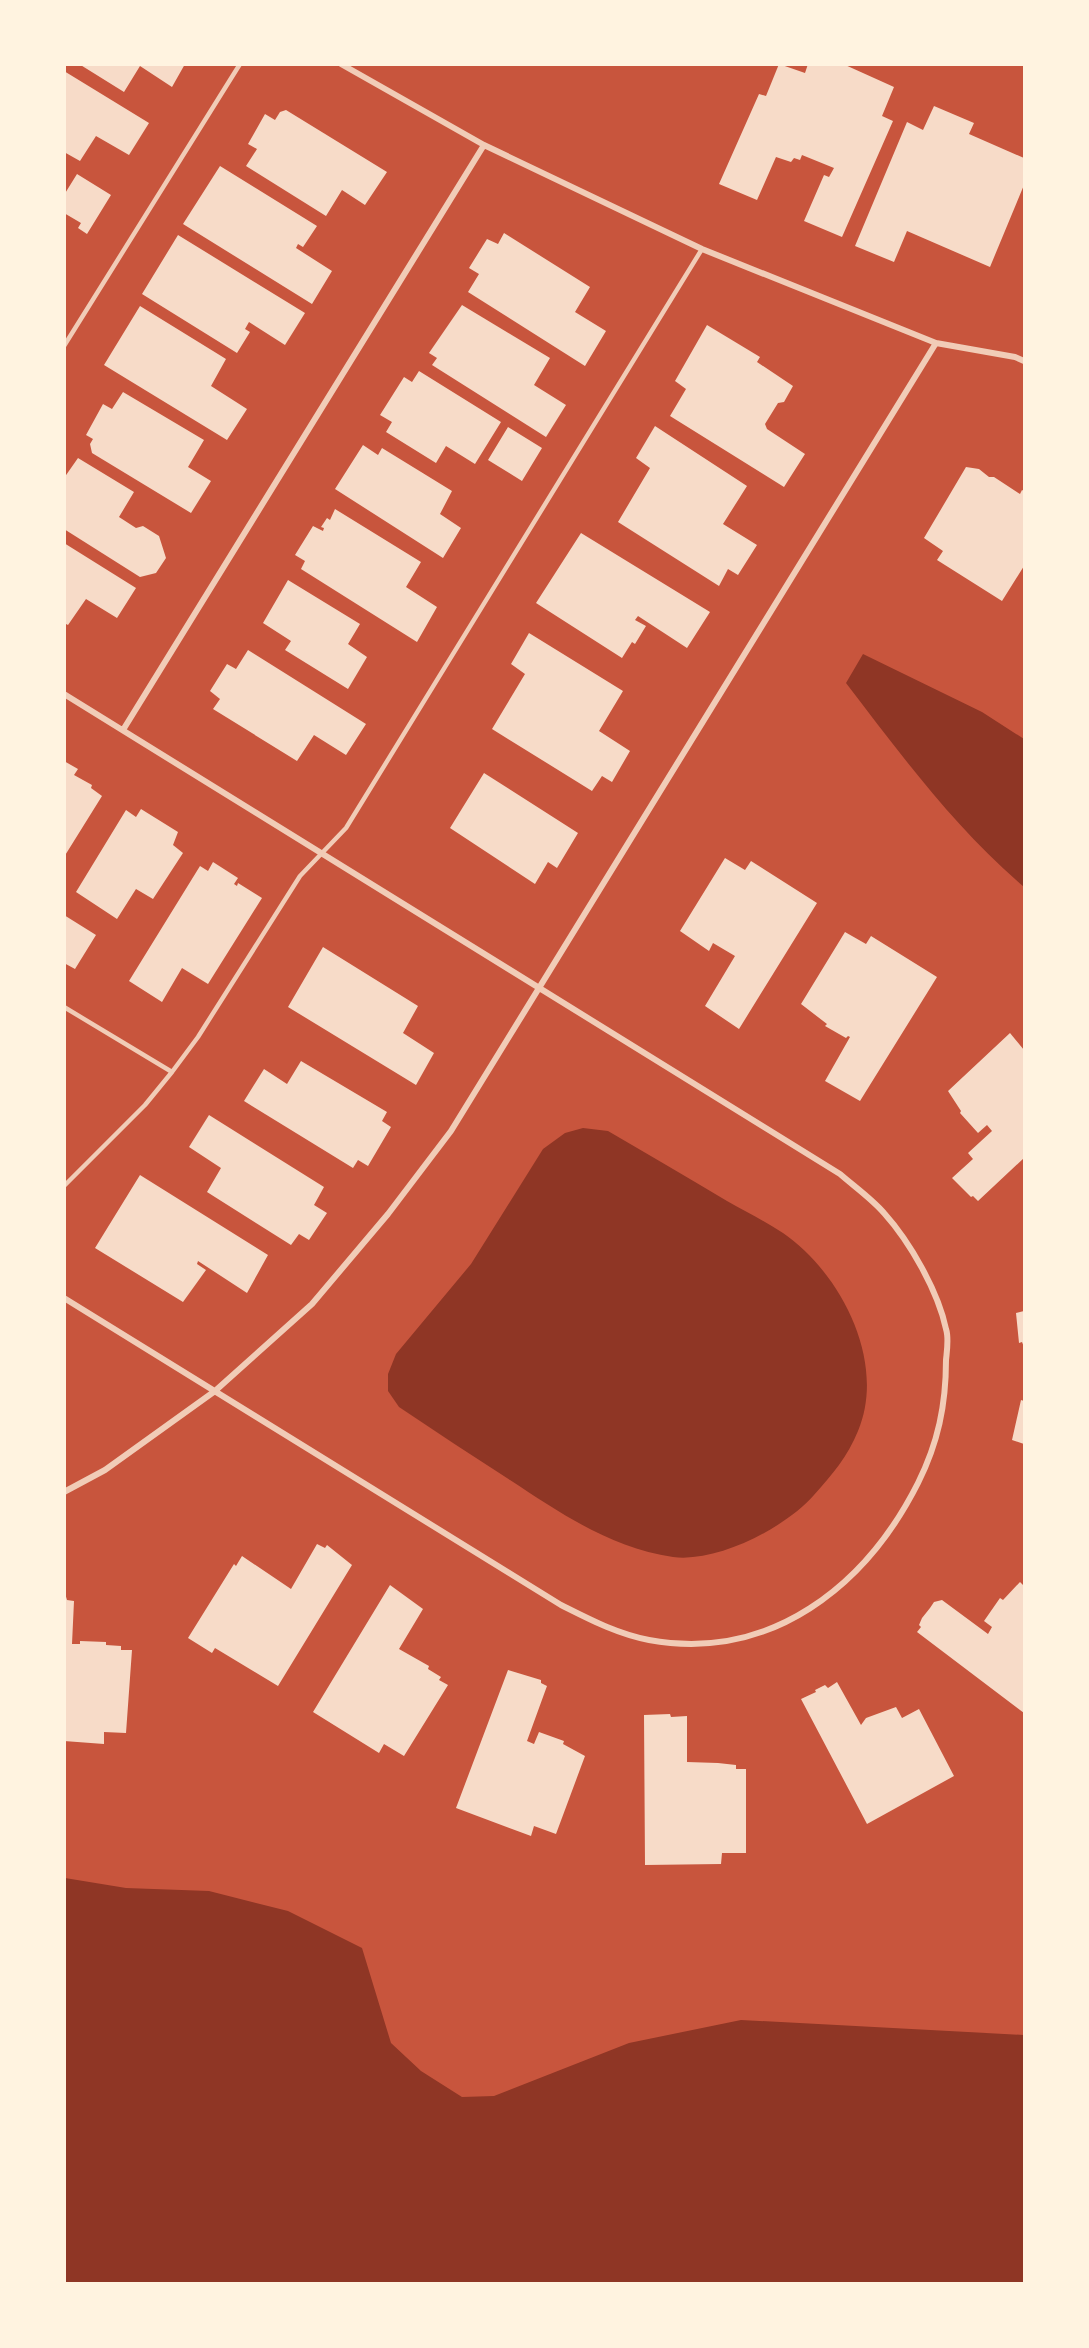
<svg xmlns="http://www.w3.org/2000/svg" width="1089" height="2348" font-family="Commissioner,sans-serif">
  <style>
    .water { fill: #8f3625 }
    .building { fill: #f7dbc8 }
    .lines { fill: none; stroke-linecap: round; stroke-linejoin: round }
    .service { stroke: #f1ccb7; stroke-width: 4.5 }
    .minor { stroke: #f1ccb7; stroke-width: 6 }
  </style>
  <rect width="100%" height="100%" fill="#c8553d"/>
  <path class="water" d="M 863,654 L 982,712 L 1024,739 L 1024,887 C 954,827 902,756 846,683 Z
    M 583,1128 L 608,1131 C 648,1154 688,1178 727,1201 C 746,1212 765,1221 783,1233 C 841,1273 887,1362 858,1431 C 848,1456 832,1475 814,1495 C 785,1528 717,1563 673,1557 C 611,1548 562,1514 510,1480 C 473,1456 436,1432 399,1407 L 388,1391 L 388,1374 L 396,1354 L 471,1264 L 543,1149 L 565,1133 Z
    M 65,1878 L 126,1888 L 209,1891 L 288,1911 L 362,1948 L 391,2043 L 421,2071 L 462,2097 L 494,2096 L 629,2043 L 741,2020 L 1024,2035 L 1024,2283 L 65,2283 Z"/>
  <path class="building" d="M 79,64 L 185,64 L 172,87 L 140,66 L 124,92 Z
    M 779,64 L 805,73 L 808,64 L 843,64 L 894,87 L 882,116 L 893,121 L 842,237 L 804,221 L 824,175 L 829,177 L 834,168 L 802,155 L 800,160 L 794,158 L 791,162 L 776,157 L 757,200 L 719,184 L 759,94 L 766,96 Z
    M 64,71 L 149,123 L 129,155 L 96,136 L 80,161 L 64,152 Z
    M 934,106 L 974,123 L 969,134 L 1024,158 L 1024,185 L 990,267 L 907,231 L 894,262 L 855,246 L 907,122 L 923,130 Z
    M 286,110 L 387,172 L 365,205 L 342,190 L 326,216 L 246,166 L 257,149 L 248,144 L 265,114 L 275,120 L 280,112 Z
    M 220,166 L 317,226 L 303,247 L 298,244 L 296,248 L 332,271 L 312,304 L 183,224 Z
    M 77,174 L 111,195 L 87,234 L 78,228 L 81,223 L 64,213 L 64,195 Z
    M 504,233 L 590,287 L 575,312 L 606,331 L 585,366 L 468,292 L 479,274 L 469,268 L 487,239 L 498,244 Z
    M 178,235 L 305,313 L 285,345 L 249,322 L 245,329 L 250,332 L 237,353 L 142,294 Z
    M 462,305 L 550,358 L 534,385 L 566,405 L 546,437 L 432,365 L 437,358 L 429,353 Z
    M 140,306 L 226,359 L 211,386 L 247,409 L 227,440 L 104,365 Z
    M 707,325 L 760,357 L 757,362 L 793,386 L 784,402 L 778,403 L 765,424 L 767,429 L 805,454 L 784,487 L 670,416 L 686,389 L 675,381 Z
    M 419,371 L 501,422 L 475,464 L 446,446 L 436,463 L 386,432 L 392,422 L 380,415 L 404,377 L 412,382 Z
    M 123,392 L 204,440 L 188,467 L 211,481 L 191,513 L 92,453 L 90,444 L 93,439 L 86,435 L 103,404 L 112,409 Z
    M 655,426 L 747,486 L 723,524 L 757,545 L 738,575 L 728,569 L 719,586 L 618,522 L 650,468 L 636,458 Z
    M 508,427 L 542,448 L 522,481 L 488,460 Z
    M 363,445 L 378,455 L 382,448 L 452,491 L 440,514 L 461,528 L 443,558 L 335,489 Z
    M 78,458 L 134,492 L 119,517 L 136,528 L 143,526 L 159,536 L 166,558 L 156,573 L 140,577 L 64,529 L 64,478 Z
    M 966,467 L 979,469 L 989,477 L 994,477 L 1020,494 L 1022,490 L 1024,491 L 1024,566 L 1002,601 L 937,560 L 943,551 L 924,538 Z
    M 335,509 L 421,562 L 406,587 L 437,607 L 417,642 L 301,569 L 305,561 L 295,555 L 313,526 L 323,531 L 324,528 L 321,527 L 327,518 L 330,520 Z
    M 581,533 L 710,612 L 687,648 L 638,616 L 635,620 L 646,626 L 635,644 L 632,642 L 622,658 L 536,603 Z
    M 64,543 L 136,588 L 117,618 L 86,599 L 68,625 L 64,623 Z
    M 288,580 L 360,624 L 348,644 L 367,657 L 348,689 L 285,650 L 291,641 L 263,623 Z
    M 529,633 L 623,691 L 599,731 L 630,751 L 612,782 L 602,776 L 592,791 L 492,729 L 525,674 L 511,664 Z
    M 248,650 L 366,724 L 346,755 L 314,735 L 297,761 L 213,709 L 220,699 L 210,691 L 227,664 L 236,669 Z
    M 64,761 L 78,769 L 74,775 L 92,785 L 91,788 L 102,796 L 64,857 Z
    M 484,773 L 578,833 L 557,868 L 548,862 L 535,884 L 450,828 Z
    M 141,809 L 178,832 L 173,845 L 183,853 L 153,899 L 136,889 L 117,919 L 76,892 L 126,810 L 136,817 Z
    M 725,858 L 745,870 L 751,861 L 817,903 L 739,1029 L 705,1006 L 735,956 L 713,943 L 709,951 L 680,931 Z
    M 213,862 L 238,878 L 234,884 L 237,886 L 238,883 L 262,898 L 208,984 L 182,968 L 162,1002 L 129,981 L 200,866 L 208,871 Z
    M 64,915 L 96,935 L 75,969 L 64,963 Z
    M 845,932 L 866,944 L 871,936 L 937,977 L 860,1101 L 825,1081 L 850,1037 L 848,1036 L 846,1038 L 825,1026 L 827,1024 L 801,1004 Z
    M 323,947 L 418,1006 L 403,1033 L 434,1053 L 416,1085 L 288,1007 Z
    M 1010,1033 L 1024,1050 L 1024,1158 L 978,1201 L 973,1196 L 971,1197 L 952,1178 L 973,1159 L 968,1153 L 992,1131 L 987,1125 L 978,1133 L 960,1113 L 961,1111 L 948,1091 Z
    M 301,1061 L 387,1112 L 382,1121 L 391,1127 L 368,1166 L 358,1160 L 353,1168 L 244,1101 L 264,1069 L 287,1084 Z
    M 209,1115 L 324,1187 L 314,1205 L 327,1213 L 309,1240 L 299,1234 L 291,1245 L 207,1192 L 221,1168 L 189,1147 Z
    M 140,1175 L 268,1255 L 247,1293 L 198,1261 L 197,1264 L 206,1270 L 183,1302 L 95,1248 Z
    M 1024,1311 L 1024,1347 L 1022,1342 L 1019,1343 L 1016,1313 Z
    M 1021,1400 L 1024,1401 L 1024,1444 L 1012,1440 Z
    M 317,1544 L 325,1548 L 327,1545 L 352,1565 L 278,1686 L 215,1648 L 212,1653 L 188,1638 L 234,1564 L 236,1566 L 242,1556 L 291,1589 Z
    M 1020,1582 L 1024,1586 L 1024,1713 L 917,1632 L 921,1627 L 919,1625 L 922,1618 L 930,1608 L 934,1602 L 942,1600 L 988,1634 L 992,1627 L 984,1621 L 1000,1598 L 1003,1600 Z
    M 390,1585 L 423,1609 L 399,1649 L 429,1666 L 428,1669 L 441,1677 L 439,1680 L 448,1685 L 404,1756 L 384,1744 L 379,1753 L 313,1712 Z
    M 64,1590 L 67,1600 L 74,1601 L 72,1644 L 80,1644 L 80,1641 L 106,1642 L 106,1645 L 121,1646 L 121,1650 L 132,1650 L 126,1733 L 104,1732 L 104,1744 L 64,1741 Z
    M 508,1670 L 541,1680 L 541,1683 L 547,1686 L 527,1741 L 534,1744 L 539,1732 L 564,1741 L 563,1744 L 585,1756 L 556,1834 L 534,1826 L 531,1836 L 456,1808 Z
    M 837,1682 L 861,1725 L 866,1718 L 896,1707 L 902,1718 L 919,1709 L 954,1776 L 867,1824 L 801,1699 L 816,1692 L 815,1690 L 825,1685 L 828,1688 Z
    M 670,1714 L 671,1717 L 687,1716 L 687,1762 L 718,1763 L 736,1765 L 736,1769 L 746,1769 L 746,1853 L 722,1853 L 721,1864 L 645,1865 L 644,1715 Z"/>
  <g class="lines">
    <path class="service" d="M 64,346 L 240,64
      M 64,1007 L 172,1072
      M 64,1186 L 145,1105 L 172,1072 L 198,1037 L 300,876 L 346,828 L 702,249"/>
    <path class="minor" d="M 341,64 L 484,145 L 702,249 L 936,343 L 1015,357 L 1024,361
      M 64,694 L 840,1174 C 855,1187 872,1199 884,1213 C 910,1242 938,1291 946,1329 C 949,1338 947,1350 946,1360 C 946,1405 938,1443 918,1483 C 866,1586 771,1662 649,1640 C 617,1634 589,1619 561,1605 L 64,1298
      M 123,730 L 484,145
      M 64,1492 L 105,1470 L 215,1391 L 312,1304 L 388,1214 L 451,1131 L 936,343"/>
  </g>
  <rect width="1089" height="2348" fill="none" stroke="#fff3e0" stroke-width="132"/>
</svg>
